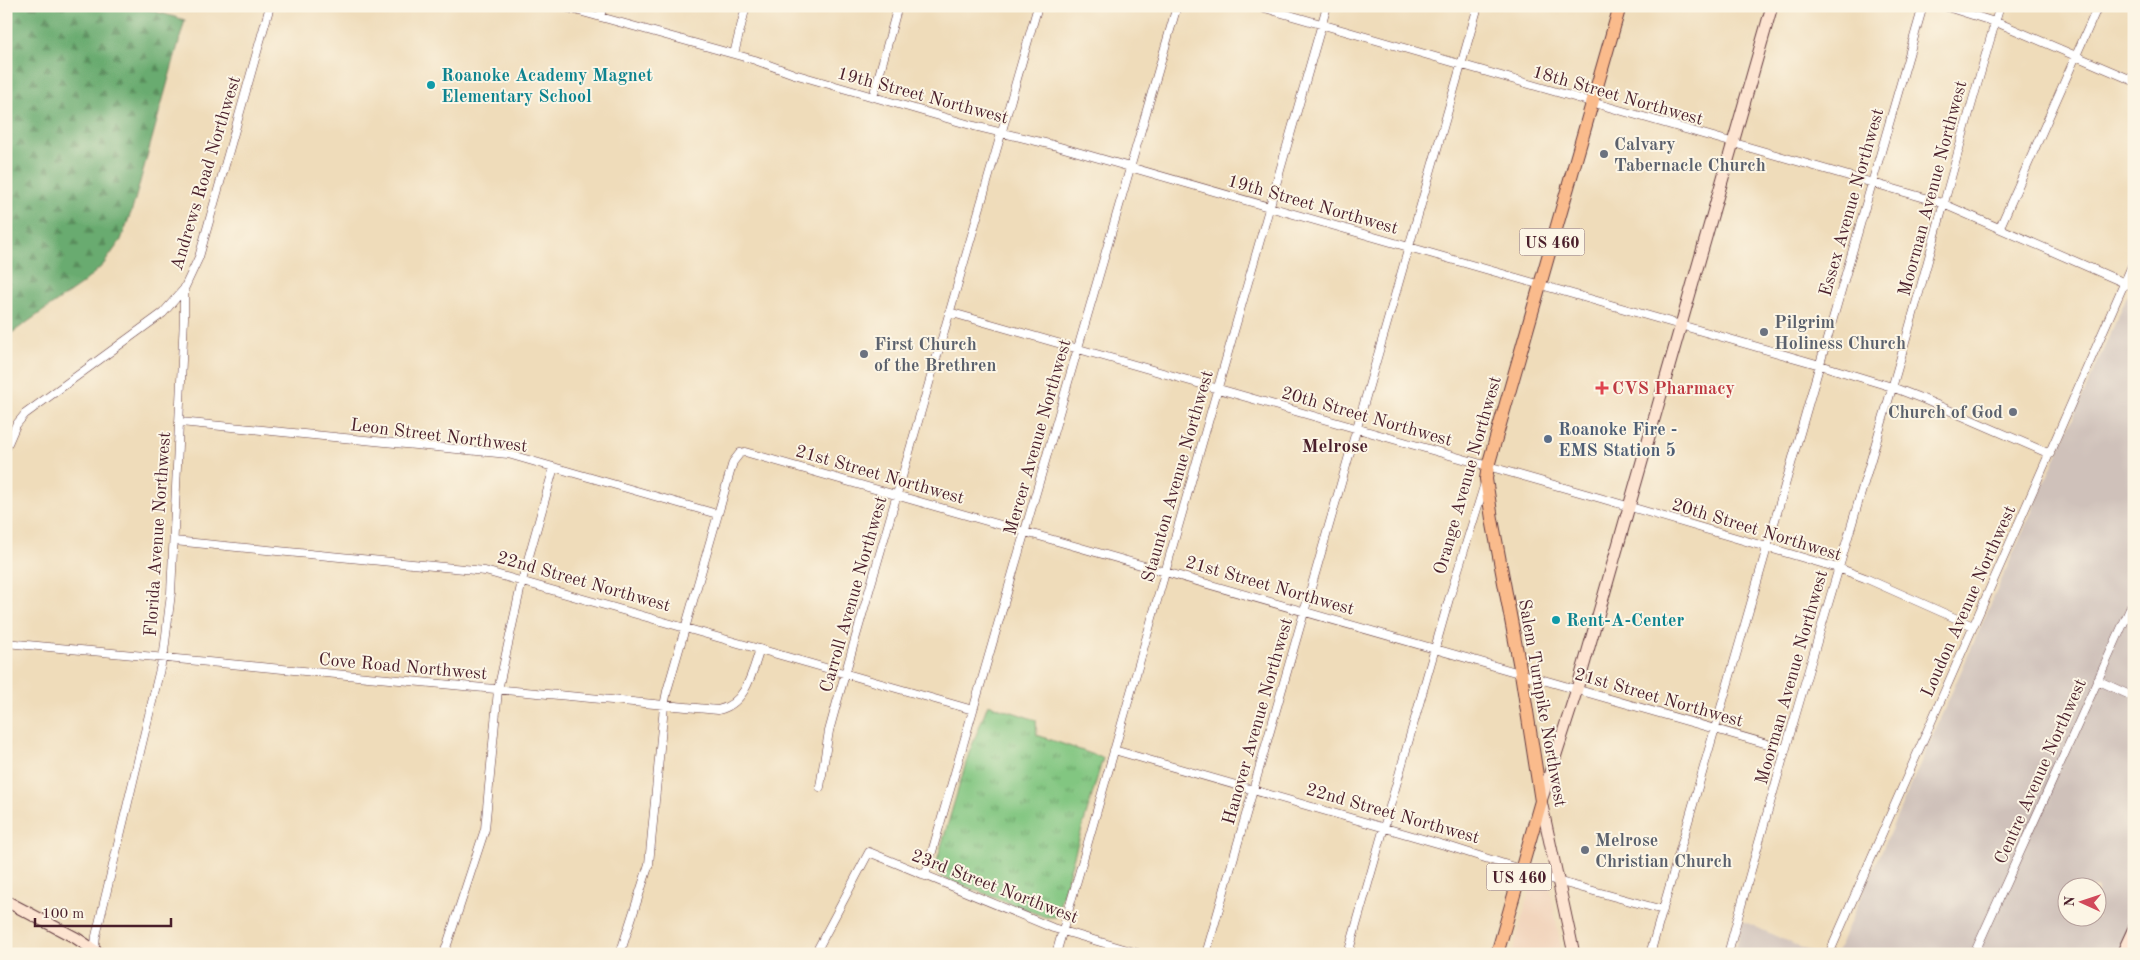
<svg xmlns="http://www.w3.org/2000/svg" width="2140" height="960" font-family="'Old Standard TT',serif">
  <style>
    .built { fill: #f2d5bd }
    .industrial { fill: #cfc1ba; fill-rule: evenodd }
    .grass { fill: url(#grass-tufts); stroke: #667256 }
    .forest { fill: url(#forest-firs); stroke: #5a654d }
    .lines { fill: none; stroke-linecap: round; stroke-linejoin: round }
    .street-casing { stroke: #633b40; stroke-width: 9 }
    .secondary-casing { stroke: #633b40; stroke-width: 13 }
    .primary-casing { stroke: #633b40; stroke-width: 14 }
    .street { stroke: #fff; stroke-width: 8 }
    .secondary { stroke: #fde4d1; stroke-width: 11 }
    .primary { stroke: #fabb8c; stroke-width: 12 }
    .culture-dot { fill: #0f9aa8; stroke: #fcf5e5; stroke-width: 2 }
    .worship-dot { fill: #6b7280; stroke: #fcf5e5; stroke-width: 2 }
    .health-dot { fill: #e0444e; stroke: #fcf5e5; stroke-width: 2 }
    .service-dot { fill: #5c6f8a; stroke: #fcf5e5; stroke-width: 2 }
    .labels { text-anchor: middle; stroke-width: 4; stroke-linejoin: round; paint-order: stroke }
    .shield { fill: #fcf5e5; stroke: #7f5f63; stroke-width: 1 }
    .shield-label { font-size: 16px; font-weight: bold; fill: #4a1f2b }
    .culture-label { font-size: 18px; font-weight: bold; fill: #0d838f; stroke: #fcf5e5; text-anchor: start }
    .street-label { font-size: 18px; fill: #4a1f2b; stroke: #fcf5e5 }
    .worship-label { font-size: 18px; font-weight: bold; fill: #5b616d; stroke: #fcf5e5; text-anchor: start }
    .health-label { font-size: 18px; font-weight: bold; fill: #be3a42; stroke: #fcf5e5; text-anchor: start }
    .service-label { font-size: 18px; font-weight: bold; fill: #4e5e75; stroke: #fcf5e5; text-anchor: start }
    .neighbourhood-label { font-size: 19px; font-weight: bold; fill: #4a1f2b; stroke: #fcf5e5 }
  </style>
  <defs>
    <pattern id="grass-tufts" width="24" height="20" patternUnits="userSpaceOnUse" patternTransform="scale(1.25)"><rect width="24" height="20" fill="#82c681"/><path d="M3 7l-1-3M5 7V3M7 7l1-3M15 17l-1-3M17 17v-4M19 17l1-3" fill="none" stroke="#6ca06a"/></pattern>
    <pattern id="forest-firs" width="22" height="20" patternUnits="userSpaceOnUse" patternTransform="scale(1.25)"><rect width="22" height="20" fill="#69ab6f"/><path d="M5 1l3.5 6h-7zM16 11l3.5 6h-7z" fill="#588b5b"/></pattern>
  </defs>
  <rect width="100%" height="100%" fill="#fcf5e5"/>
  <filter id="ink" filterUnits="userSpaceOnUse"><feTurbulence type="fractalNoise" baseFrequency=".02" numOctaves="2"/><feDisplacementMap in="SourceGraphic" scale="10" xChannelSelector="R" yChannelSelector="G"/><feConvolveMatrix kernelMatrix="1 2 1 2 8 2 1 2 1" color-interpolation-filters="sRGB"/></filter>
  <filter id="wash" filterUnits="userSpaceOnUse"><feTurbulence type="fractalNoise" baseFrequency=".0096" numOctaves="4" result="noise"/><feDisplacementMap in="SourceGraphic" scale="20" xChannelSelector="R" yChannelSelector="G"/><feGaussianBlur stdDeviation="1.12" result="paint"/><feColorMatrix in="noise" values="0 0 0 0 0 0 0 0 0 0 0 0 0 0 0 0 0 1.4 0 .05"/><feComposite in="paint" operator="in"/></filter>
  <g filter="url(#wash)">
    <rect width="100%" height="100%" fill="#efdcba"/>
    <path class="built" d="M 1532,883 L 1550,888 L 1562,954 L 1512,954 Z"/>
    <path class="industrial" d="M 2127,296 L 2134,298 L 2134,954 L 1836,954 ZM 2068,888 L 2098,888 L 2098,918 L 2068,918 Z
      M 1743,921 L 1815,954 L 1734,954 Z"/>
    <path class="grass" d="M 988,704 L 1036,720 L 1037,735 L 1103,758 L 1056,917 L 1045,917 L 941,877 L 934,870 L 969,753 Z"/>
    <path class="forest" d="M 6,6 L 137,6 L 185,20 L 133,207 L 121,240 L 103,265 L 82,284 L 6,337 Z"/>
  </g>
  <g filter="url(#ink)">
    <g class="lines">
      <g class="street-casing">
        <path id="street" d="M 561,6 L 755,60 L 794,74 L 974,126 L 1053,145 L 1820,365 L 1892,387 L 1923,399 L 2050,454
          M 1258,6 L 1939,202 L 2134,287
          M 1944,6 L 2001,24 L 2134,81
          M 600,17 L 603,6
          M 734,54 L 746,6
          M 873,97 L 898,6
          M 2000,227 L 2098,6
          M 949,312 L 1600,498 L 1838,568 L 1865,578 L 1973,626
          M 180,422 L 508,454 L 717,514
          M 6,448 L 16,425 L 25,414 L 163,313 L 184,289 L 199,257 L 270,6
          M 174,541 L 485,571 L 973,710
          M 6,643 L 718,710 C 746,704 752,673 760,649
          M 2097,680 L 2134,697
          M 1114,750 L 1451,847 L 1557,881 L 1663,910
          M 820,787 L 829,731 L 837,702 L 1038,6
          M 925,876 L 1177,6
          M 94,953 L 96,936 L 164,652 L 171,593 L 184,318 L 184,289
          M 444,954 L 485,829 L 498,690 L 522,581 L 554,467
          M 620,954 L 649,864 L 664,706 L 667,691 L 733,462 L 740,453 L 745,452 L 1785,749
          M 815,954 L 869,852 L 1053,928 L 1141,954
          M 1056,954 L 1327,6
          M 1206,954 L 1478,6
          M 1348,954 L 1449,599 L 1485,483
          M 1650,954 L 1923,6
          M 1728,954 C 1779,764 1837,576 1892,388 C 1929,261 1962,133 2000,6
          M 1829,954 L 2134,261
          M 1974,954 L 2134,600"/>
      </g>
      <g class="secondary-casing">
        <path id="secondary" d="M 6,901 L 76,938 L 100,954
          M 1574,954 L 1541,801 L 1577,689 L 1772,6
          M 2122,954 L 2134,928"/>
      </g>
      <g class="primary-casing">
        <path id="primary" d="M 1497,954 L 1541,801 L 1521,673 L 1492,519 L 1486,479 L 1488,466 L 1620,6"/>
      </g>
      <use href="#street" class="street"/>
      <use href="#secondary" class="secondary"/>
      <use href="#primary" class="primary"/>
    </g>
  </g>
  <g class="culture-dot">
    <circle cx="431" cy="85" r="5"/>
    <circle cx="1556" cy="620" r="5"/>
  </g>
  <g class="worship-dot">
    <circle cx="1604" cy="154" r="5"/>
    <circle cx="1764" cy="332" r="5"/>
    <circle cx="864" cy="354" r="5"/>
    <circle cx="2013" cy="412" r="5"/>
    <circle cx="1585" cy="850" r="5"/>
  </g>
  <path class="health-dot" d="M1599.5 380.5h5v5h5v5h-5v5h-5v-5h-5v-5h5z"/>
  <circle class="service-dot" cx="1548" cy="439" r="5"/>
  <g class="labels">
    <g class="shield">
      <rect x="1519.5" y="228.5" width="65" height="27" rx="4"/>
      <rect x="1486.5" y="863.5" width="65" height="27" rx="4"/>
    </g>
    <g class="shield-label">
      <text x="1552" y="248">US 460</text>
      <text x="1519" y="883">US 460</text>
    </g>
    <g class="culture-label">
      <text x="441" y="81">Roanoke Academy Magnet<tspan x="441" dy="21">Elementary School</tspan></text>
      <text x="1566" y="626">Rent-A-Center</text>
    </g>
    <g class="street-label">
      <text transform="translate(923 95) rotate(15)" y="6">19th Street Northwest</text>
      <text transform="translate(1618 95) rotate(16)" y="6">18th Street Northwest</text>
      <text transform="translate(205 173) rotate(-73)" y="6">Andrews Road Northwest</text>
      <text transform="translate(1932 188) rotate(-75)" y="6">Moorman Avenue Northwest</text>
      <text transform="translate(1851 202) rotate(-74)" y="6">Essex Avenue Northwest</text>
      <text transform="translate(1313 204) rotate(16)" y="6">19th Street Northwest</text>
      <text transform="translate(1367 416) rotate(16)" y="6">20th Street Northwest</text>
      <text transform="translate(439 435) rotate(7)" y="6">Leon Street Northwest</text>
      <text transform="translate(1037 437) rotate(-74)" y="6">Mercer Avenue Northwest</text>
      <text transform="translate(880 474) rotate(16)" y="6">21st Street Northwest</text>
      <text transform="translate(1467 475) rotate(-74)" y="6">Orange Avenue Northwest</text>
      <text transform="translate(1177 476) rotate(-74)" y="6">Staunton Avenue Northwest</text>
      <text transform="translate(1757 529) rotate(17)" y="6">20th Street Northwest</text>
      <text transform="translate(157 534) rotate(-86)" y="6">Florida Avenue Northwest</text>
      <text transform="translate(584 581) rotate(16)" y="6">22nd Street Northwest</text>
      <text transform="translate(1270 585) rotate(16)" y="6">21st Street Northwest</text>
      <text transform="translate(853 594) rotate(-74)" y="6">Carroll Avenue Northwest</text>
      <text transform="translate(1968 601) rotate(-66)" y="6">Loudon Avenue Northwest</text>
      <text transform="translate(403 666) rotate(5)" y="6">Cove Road Northwest</text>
      <text transform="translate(1791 677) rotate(-74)" y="6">Moorman Avenue Northwest</text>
      <text transform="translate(1659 697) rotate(16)" y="6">21st Street Northwest</text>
      <text transform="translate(1543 703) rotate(80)" y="6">Salem Turnpike Northwest</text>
      <text transform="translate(1257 721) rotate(-74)" y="6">Hanover Avenue Northwest</text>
      <text transform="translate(2040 771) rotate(-66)" y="6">Centre Avenue Northwest</text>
      <text transform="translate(1393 813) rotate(16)" y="6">22nd Street Northwest</text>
      <text transform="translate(995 886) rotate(21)" y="6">23rd Street Northwest</text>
    </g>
    <g class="worship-label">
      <text x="1614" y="150">Calvary<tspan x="1614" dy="21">Tabernacle Church</tspan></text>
      <text x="1774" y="328">Pilgrim<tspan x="1774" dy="21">Holiness Church</tspan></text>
      <text x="874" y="350">First Church<tspan x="874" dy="21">of the Brethren</tspan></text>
      <text x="2003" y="418" text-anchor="end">Church of God</text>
      <text x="1595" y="846">Melrose<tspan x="1595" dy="21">Christian Church</tspan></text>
    </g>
    <g class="health-label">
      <text x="1612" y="394">CVS Pharmacy</text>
    </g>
    <g class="service-label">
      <text x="1558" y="435">Roanoke Fire -<tspan x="1558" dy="21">EMS Station 5</tspan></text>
    </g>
    <g class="neighbourhood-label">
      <text x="1335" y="452">Melrose</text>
    </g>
  </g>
  <rect width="2140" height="960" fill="none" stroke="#fcf5e5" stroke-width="25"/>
  <g transform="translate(2082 902) rotate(273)"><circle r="24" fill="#fcf5e5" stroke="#b59f9b"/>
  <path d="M0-4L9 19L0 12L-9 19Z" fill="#d1495b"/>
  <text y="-8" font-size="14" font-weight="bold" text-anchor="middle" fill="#4a1f2b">N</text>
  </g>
  <path d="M35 918v8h136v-8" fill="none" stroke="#4a1f2b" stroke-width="2.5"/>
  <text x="42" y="918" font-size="15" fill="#4a1f2b" stroke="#fcf5e5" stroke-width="4" paint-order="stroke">100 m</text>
</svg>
